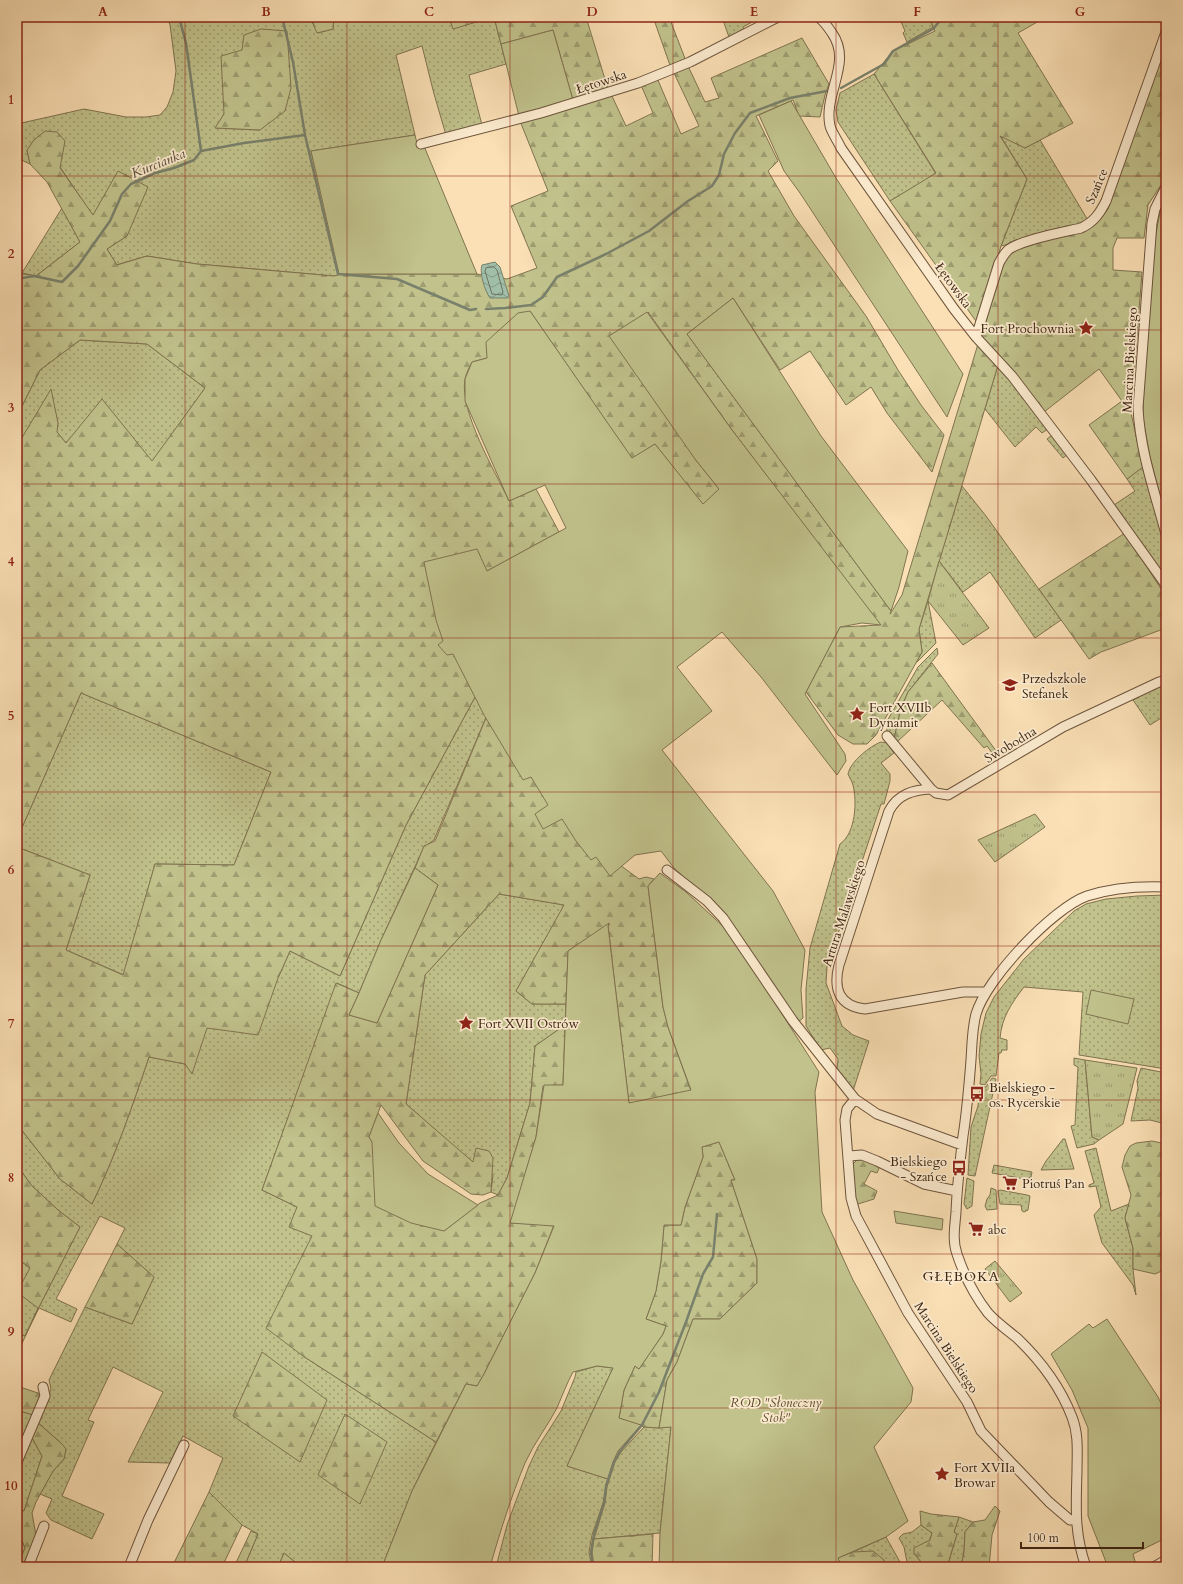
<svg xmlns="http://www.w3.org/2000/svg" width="1183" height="1584" font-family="Cardo,serif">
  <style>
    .grass { fill: url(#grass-dots); stroke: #807450; fill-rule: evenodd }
    .forest { fill: url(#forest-firs); stroke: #807450 }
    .park { fill: url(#park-tufts); stroke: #807450 }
    .garden { fill: #c1c28c; stroke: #807450 }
    .water { fill: url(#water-waves); stroke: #79816c }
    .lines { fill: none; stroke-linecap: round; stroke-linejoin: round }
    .shore { stroke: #6f725e; stroke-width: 1 }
    .stream { stroke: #79816c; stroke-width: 2.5 }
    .minor-casing { stroke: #6d543c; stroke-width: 11 }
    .minor { stroke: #fcebcf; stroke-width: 9 }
    .grid { fill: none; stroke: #8f2418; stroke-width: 1; stroke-opacity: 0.55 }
    .labels { text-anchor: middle; stroke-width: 3.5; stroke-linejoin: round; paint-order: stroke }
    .street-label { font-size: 13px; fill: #3e2613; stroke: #fcebcf }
    .poi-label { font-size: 13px; fill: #3e2613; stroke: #fcebcf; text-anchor: start }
    .park-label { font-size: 13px; font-style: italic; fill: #5f4d31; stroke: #fcebcf }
    .water-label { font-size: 14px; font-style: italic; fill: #564c38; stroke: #fcebcf }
    .neighbourhood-label { font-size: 14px; letter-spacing: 1px; fill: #3e2613; stroke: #fcebcf }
    .neatline { fill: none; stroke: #8f2418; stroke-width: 1.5 }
    .grid-label { font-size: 13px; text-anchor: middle; font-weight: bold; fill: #8f2418 }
  </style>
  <defs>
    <pattern id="grass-dots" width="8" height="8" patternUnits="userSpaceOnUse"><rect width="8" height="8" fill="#c1c28c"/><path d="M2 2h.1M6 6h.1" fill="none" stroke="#9e9d71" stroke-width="1.8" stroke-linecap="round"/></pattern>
    <pattern id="forest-firs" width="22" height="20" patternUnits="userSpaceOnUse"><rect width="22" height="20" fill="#c1c28c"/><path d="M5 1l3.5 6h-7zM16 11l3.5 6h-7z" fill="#9e9d71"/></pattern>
    <pattern id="park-tufts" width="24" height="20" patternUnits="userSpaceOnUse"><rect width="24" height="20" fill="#c1c28c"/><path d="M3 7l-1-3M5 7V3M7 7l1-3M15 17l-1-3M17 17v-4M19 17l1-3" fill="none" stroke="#9e9d71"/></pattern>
    <pattern id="water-waves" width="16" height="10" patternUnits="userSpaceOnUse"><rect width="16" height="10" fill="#a0bea8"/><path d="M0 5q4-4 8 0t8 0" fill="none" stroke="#849a88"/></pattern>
  </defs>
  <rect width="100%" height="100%" fill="#fbe0b5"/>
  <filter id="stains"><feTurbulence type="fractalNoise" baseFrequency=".005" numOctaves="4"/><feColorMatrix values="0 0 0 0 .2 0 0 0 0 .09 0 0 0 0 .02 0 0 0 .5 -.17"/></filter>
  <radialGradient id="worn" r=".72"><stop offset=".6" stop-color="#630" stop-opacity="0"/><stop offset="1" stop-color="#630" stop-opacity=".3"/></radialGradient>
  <path class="grass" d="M 167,17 L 310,17 L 318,33 L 333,29 L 334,17 L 449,17 L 453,28 L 494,17 L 506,64 L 469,75 L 482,125 L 446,135 L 434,94 L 422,46 L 396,55 L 415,135 L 311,151 L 342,274 L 334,276 L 197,264 L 147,256 L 116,265 L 107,249 L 127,236 L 93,216 L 60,167 L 27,150 L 30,164 L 17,158 L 17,124 L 84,109 L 126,117 L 146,117 L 160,115 L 167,107 L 173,92 L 176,71 L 170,25 ZM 243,50 L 260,130 L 216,128 L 224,114 Z
    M 722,17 L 761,17 L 743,27 L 745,32 L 730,40 Z
    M 899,17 L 929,17 L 933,27 L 907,42 L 903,33 L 905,31 Z
    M 874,74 L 936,174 L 890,201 L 838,122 L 836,110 L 840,93 Z
    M 1000,135 L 1025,148 L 1040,140 L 1089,222 L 1001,246 L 1027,179 Z
    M 62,208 L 80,242 L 36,276 L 22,273 Z
    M 80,340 L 147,344 L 205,388 L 152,462 L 66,443 L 56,432 L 58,423 L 21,437 L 17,446 L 17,416 L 40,370 Z
    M 998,365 L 1048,429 L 1042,433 L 1036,427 L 1015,447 L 985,409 Z
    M 1052,435 L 1068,454 L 1063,458 L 1047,439 Z
    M 1143,467 L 1155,502 L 1166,548 L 1166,572 L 1160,570 L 1114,505 L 1135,491 L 1127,479 Z
    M 962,486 L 986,516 L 1061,620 L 1035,638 L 990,572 L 963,592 L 939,561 Z
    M 928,601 L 936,643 L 916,663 L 922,652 L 919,629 Z
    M 937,648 L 938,654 L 908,692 L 901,708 L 894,739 L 887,731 L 886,723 L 918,667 Z
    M 1166,684 L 1166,715 L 1150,725 L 1133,700 L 1158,686 Z
    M 481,686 L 493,701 L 434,840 L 424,847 L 381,940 L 359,993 L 337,983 L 262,1190 L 297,1207 L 312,1236 L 303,1356 L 436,1442 L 412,1491 L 382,1567 L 301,1567 L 284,1553 L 278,1567 L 244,1567 L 258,1534 L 242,1525 L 209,1492 L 223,1458 L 183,1436 L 170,1463 L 128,1462 L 163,1392 L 113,1367 L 88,1420 L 94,1422 L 62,1496 L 104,1514 L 92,1539 L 51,1520 L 46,1513 L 52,1499 L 40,1494 L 53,1471 L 64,1459 L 62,1444 L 37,1422 L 51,1389 L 49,1380 L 85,1307 L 132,1324 L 154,1277 L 117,1244 L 125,1228 L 100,1216 L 56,1299 L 77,1309 L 71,1322 L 39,1308 L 25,1336 L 17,1333 L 17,1258 L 30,1268 L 39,1307 L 80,1227 L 58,1210 L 31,1185 L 17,1165 L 17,1124 L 60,1179 L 92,1204 C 115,1157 132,1107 149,1057 L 185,1064 L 207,1028 L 278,978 L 290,951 L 340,976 L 406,825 Z
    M 81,693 L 271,772 L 234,865 L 155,864 L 124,975 L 66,950 L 90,875 L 17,847 L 17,839 Z
    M 881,742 L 887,743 L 894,753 L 881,763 L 890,774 L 890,781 L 884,804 L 881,804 L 827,967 L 826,983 L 842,1026 L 853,1035 L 869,1041 L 853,1091 L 837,1070 L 838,1059 L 830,1048 L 821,1050 L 806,1026 L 806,989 L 810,948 L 840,844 C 856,833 857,801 853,785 C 852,781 849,777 848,774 C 850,762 870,746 881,742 Z
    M 499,894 L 565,905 L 516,991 L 532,1004 L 566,1004 L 565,1025 L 535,1046 L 530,1103 L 507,1178 L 498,1195 L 491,1192 L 493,1175 L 473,1163 L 406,1104 L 425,975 Z
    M 1166,895 L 1166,1069 L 1079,1055 L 1083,992 L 1024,987 C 1011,1004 1002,1017 1000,1038 L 1007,1040 L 1007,1050 L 1002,1050 L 1001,1053 L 999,1053 L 996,1076 L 991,1076 L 985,1085 L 980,1084 L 981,1074 L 979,1056 L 981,1034 L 986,1013 L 994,997 L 1024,959 L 1074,911 L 1086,904 L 1106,899 L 1137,896 Z
    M 1074,1058 L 1085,1060 L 1092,1137 L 1099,1140 L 1094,1144 L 1077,1148 L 1071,1126 L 1075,1125 L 1078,1067 L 1074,1065 Z
    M 1141,1068 L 1166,1073 L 1166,1124 L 1150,1120 L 1131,1121 L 1138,1088 L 1137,1081 Z
    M 992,1078 L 996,1079 L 975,1176 L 968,1175 L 971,1127 L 978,1106 L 980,1087 L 986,1087 Z
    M 1063,1139 L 1065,1139 L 1074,1169 L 1041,1170 L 1046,1161 Z
    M 1096,1148 L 1111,1211 L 1129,1204 L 1125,1218 L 1133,1248 L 1133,1269 L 1136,1295 L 1133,1285 L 1102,1243 L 1094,1215 L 1101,1207 L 1096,1186 L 1089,1187 L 1089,1185 L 1094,1183 L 1085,1151 Z
    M 994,1165 L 1032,1172 L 1031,1177 L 1025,1179 L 992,1173 Z
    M 967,1178 L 974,1181 L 972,1206 L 967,1209 L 964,1204 Z
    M 991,1188 L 996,1190 L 997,1209 L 987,1210 L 985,1206 L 987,1199 L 990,1195 Z
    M 1000,1190 L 1027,1195 L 1030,1196 L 1028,1210 L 1024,1212 L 1022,1211 L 1021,1205 L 1000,1204 L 998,1191 Z
    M 597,1366 L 613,1368 L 567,1466 L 608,1479 L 603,1503 L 592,1535 L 589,1552 L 592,1567 L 496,1567 L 507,1525 L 529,1466 L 538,1447 L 561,1411 L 575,1377 L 576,1372 Z
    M 17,1410 L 33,1415 L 22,1442 L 17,1440 Z
    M 644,1427 L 659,1428 L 671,1427 L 660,1533 L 594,1539 L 605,1503 L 607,1487 L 615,1462 L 621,1452 Z
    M 30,1434 L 42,1456 L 24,1511 L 17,1510 L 17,1467 Z
    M 959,1517 L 973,1522 L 965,1532 L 964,1552 L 961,1567 L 947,1567 L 957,1534 L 954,1532 Z
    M 921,1525 L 932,1533 L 930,1540 L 914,1553 L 925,1567 L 908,1567 L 904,1547 L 899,1538 L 903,1534 L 912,1532 Z
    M 17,1528 L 25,1548 L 17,1567 Z
    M 886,1537 L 900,1562 L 887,1567 L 883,1559 L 853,1552 Z"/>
  <path class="forest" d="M 310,17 L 334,17 L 333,29 L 317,33 Z
    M 449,17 L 493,17 L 453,29 Z
    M 494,17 L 586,17 L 608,89 L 573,100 L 553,30 L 501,44 Z
    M 653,17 L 669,17 L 686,61 L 671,68 Z
    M 929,17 L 1044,17 L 1039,21 L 1018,33 L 1073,123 L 1025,148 L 1000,136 L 1027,179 L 1001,246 L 978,324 L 890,201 L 936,173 L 874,74 L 893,51 L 935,31 Z
    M 261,29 L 287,31 L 291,88 L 285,111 L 260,130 L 215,128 L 224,114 L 221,56 L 242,50 L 244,35 Z
    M 802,38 L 829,84 L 825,95 L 820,117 L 799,116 L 793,100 L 756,116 L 778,161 L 768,171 L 794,216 L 866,316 L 898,370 L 921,405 L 944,435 L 932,472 L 887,413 L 871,387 L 846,405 L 810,351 L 780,370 L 733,298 L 687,334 L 891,611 L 890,614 L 902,595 L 978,344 L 998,365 L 919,629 L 922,652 L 876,735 L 867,744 L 853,744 L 838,735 L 806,692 L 840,627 L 880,625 L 732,430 L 648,312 L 695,459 L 719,489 L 703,505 L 655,444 L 632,459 L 530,311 L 487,358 L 472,362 C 469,367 466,374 465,379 C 459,411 495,471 509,501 L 536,489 L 559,532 L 487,571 L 425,562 L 431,590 L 481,686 L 406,825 L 340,976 L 290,951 L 278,978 L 258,1035 L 207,1028 L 192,1074 L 185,1064 L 149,1057 C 132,1107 115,1157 92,1204 L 60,1179 L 17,1124 L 17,847 L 90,875 L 66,950 L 123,975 L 155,864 L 234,865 L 271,772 L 81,693 L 17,839 L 17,446 L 51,389 L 58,423 L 57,432 L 66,443 L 102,399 L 152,461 L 205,388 L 147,344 L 80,340 L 40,370 L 17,416 L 17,273 L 36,276 L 80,242 L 47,182 L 30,164 L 27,150 L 34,140 L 45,131 L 57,132 L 65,141 L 60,168 L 93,215 L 118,171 L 148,187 L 127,236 L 107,249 L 117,265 L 147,256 L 197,264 L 334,276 L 342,274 L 477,274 L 507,279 L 537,268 L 511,206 L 548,191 L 520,121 L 611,94 L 626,126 L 653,113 L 641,85 L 657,78 L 681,134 L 699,126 L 674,73 L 688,66 L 705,102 L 719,98 L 711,78 Z
    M 1166,42 L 1166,177 L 1148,205 L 1144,238 L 1117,238 L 1113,248 L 1113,270 L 1142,272 L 1131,413 L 1143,467 L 1127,479 L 1089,425 L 1122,401 L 1099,369 L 1044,412 L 979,333 L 1006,256 L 1018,248 L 1089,228 L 1098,222 L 1108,209 Z
    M 1125,533 L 1163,592 L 1166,594 L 1166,628 L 1101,652 L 1089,659 L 1039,589 Z
    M 932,663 L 1002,759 L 998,761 L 987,746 L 984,748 L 942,700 L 897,742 L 894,739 L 901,708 L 908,692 Z
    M 493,701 L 571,829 L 639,879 L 646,877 L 654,879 L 648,886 L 663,1007 L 668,1027 L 691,1091 L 629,1104 L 608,926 L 610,924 L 568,951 L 566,1004 L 532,1004 L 516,991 L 564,905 L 499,894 L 425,975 L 406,1104 L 473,1162 L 476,1148 L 489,1151 L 493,1158 L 491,1192 L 483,1195 L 471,1194 L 423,1161 L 381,1105 L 369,1137 L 372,1142 L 444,1231 L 480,1203 L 498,1195 L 507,1178 L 530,1103 L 535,1046 L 565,1025 L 563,1085 L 543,1086 L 536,1137 L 511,1223 L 554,1225 L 535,1273 L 484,1374 L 477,1386 L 466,1384 L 436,1442 L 303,1356 L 266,1328 L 312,1236 L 289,1227 L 297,1207 L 262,1190 L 336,983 L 359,993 L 349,1015 L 377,1023 L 438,885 L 415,868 L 424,846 L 435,841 Z
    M 1152,1141 L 1166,1144 L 1166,1269 L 1155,1274 L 1133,1269 L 1133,1248 L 1125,1218 L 1131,1195 L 1122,1167 L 1125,1155 L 1130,1146 L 1136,1143 Z
    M 719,1142 L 735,1180 L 731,1180 L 757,1259 L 757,1283 L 720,1319 L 693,1319 L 677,1362 L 667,1380 L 659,1428 L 644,1427 L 619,1418 L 624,1390 L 635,1366 L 639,1369 L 663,1334 L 666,1326 L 646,1319 L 656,1291 L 661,1261 L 664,1225 L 681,1225 L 685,1207 L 703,1157 L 702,1147 Z
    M 858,1159 L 861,1159 L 880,1166 L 877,1173 L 871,1171 L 864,1184 L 877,1191 L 874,1199 L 858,1204 L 855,1202 L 852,1167 L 853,1164 Z
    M 17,1165 L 31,1185 L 58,1210 L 80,1227 L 39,1307 L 17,1354 L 17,1333 L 25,1336 L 38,1308 L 18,1293 L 17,1295 L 17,1292 L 30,1268 L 17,1258 Z
    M 117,1244 L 154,1277 L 132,1324 L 85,1307 Z
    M 262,1352 L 327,1400 L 300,1462 L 233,1416 Z
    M 17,1386 L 41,1394 L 33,1415 L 17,1410 Z
    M 345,1414 L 387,1442 L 360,1504 L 318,1475 Z
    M 37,1422 L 62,1444 L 66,1449 L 64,1459 L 53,1471 L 36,1502 L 32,1513 L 36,1536 L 22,1567 L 17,1567 L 25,1548 L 17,1528 L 17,1510 L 24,1511 L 42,1456 L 30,1434 Z
    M 209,1492 L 242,1525 L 222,1567 L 172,1567 Z
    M 995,1506 L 1000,1511 L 992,1535 L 989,1567 L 961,1567 L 964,1552 L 965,1532 L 973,1522 L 985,1520 Z
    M 920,1511 L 931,1514 L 959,1517 L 954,1532 L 957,1534 L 947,1567 L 925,1567 L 914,1553 L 914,1548 L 930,1540 L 932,1533 L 921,1525 Z
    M 251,1531 L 258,1534 L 244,1567 L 234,1567 Z
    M 653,1534 L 652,1567 L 594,1567 L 592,1552 L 594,1539 Z
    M 873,1551 L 883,1559 L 887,1567 L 841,1567 L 838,1558 L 853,1552 Z
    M 284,1553 L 301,1567 L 278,1567 Z"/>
  <path class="park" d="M 939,561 L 989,628 L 963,645 L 928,601 Z
    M 1035,814 L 1045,827 L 995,862 L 978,840 Z
    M 1085,1060 L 1137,1068 L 1123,1124 L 1099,1140 L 1092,1137 Z
    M 995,1261 L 1022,1293 L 1010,1302 L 985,1269 Z"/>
  <path class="garden" d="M 553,30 L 573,100 L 519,116 L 501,44 Z
    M 791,101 L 836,178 L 963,374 L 947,417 L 800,193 L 784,171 L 759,115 Z
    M 415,135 L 418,148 L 424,146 L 477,274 L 339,274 L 311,151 Z
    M 1166,196 L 1166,518 L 1150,457 L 1143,419 L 1143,393 L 1151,259 L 1162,202 Z
    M 733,298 L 821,436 L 908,551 L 899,587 L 891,611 L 687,334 Z
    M 530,311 L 632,458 L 655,444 L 703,504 L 719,489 L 695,459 L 609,336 L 647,312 L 732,430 L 881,625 L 862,623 L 840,627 L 805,694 L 845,754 L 846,761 L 837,775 L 761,677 L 722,632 L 677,667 L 712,711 L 662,750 L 773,891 L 805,950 L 801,990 L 803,1018 L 798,1022 L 719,909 L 674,868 L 661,851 L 635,855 L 610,876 L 596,857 L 591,860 L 576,841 L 562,819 L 543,829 L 535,814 L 548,805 L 531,777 L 523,780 L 484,715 L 453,654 L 447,655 L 438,645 L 443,641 L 436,620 L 424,562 L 477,549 L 487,571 L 566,528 L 545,485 L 509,501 L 465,401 L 465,379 L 472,362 L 487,358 L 486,342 L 518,313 Z
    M 415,868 L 438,885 L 377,1023 L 349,1015 L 359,993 L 381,940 Z
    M 660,873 L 686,892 L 727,930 L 754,970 L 819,1072 L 815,1092 L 822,1212 L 853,1280 L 913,1388 L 911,1402 L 874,1447 L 908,1521 L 886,1537 L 838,1558 L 841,1567 L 659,1567 L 660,1533 L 671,1427 L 659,1428 L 667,1380 L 677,1362 L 693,1319 L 720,1319 L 757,1283 L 757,1259 L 731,1180 L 735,1180 L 719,1142 L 702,1147 L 703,1157 L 685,1207 L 681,1225 L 664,1225 L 661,1261 L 656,1291 L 646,1319 L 666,1326 L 663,1334 L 639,1369 L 635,1366 L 624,1390 L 619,1418 L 641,1425 L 618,1451 L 613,1462 L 608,1479 L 567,1466 L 613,1368 L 597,1366 L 573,1372 C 567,1383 562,1396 557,1408 C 547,1427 534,1443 525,1463 C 511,1497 500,1532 490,1567 L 382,1567 L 412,1491 L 466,1384 L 477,1386 L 484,1374 L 535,1273 L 554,1226 L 510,1223 L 536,1137 L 544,1085 L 563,1085 L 568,951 L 609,923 L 608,926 L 629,1103 L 691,1090 L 668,1027 L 663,1007 L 648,886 Z
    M 1091,990 L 1134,999 L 1128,1024 L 1086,1014 Z
    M 378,1113 L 399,1143 L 428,1174 L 478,1205 L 444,1231 L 411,1223 L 375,1206 L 372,1142 L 369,1137 Z
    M 894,1211 L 943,1219 L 942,1230 L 896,1223 Z
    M 1107,1319 L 1158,1397 L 1166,1414 L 1166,1538 L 1133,1554 L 1136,1565 L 1130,1567 L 1108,1567 L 1088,1516 L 1088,1428 L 1072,1390 L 1051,1354 L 1089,1324 L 1093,1328 Z"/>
  <path class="water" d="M 495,262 L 500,267 L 509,296 L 508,298 L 490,298 C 485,291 479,273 482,265 Z"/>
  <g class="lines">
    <path class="shore" d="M 494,267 L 497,270 L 503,292 L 502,295 L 492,294 L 485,271 L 486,268 Z"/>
    <path class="stream" d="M 179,17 L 186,43 L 201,151
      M 841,88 L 884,64 L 893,51 L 933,29 L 943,17
      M 305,135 L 338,274 L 397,279 L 470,310 L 476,309
      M 17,279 L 34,276 L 62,282 L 78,266 L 110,221 L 122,194 L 131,184 L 155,173 L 174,168 L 194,160 L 201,151 L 244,143 L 305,135 L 293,62 L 282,17
      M 486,309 L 505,308 L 531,305 L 543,297 L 557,277 L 606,254 L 649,231 L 688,201 L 712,186 L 719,175 L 724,154 L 735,133 L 750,113 L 790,98 L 827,91
      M 593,1567 L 591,1552 L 594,1534 L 604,1503 L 606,1486 L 614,1462 L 620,1451 L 642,1425 L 659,1392 L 686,1322 L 703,1274 L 713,1257 L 717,1214"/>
    <g class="minor-casing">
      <path id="minor" d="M 818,17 C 824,21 828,27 832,33 C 853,63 823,93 830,126 C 832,133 838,141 841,148 L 954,309 L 976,337 L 1012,376 L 1091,480 L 1166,585
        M 421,144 L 541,113 L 638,83 L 690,62 L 778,17
        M 1166,187 L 1155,209 L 1152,223 L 1138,408 C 1140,451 1155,493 1166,534
        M 976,337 L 999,263 C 1002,258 1004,254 1008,250 C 1020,240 1064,232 1081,228 C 1094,222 1100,213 1106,201 L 1166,32
        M 887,736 L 931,789 L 936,793 L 948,795 L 1063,727 L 1159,682 L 1166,680
        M 931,789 C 913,790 898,794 889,811 L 839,965 C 833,989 839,1006 865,1009 L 963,992 L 985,992
        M 667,870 L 707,901 L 723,918 L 793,1021 L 855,1099 L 877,1114 L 962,1145
        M 855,1099 L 847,1109 L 845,1120 L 851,1198 L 856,1216 L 908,1313 L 967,1402 L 981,1431 L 1049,1502 L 1070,1520 L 1076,1520
        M 849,1156 L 862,1155 L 877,1161 L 924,1184 L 957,1191
        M 17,1462 L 45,1396 L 43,1387
        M 28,1567 L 44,1526
        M 129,1567 L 148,1520 L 184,1445
        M 1086,1567 C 1074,1533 1076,1507 1077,1471 C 1077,1452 1079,1435 1072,1417 C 1060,1386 1041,1361 1017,1338 C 1007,1330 996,1322 988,1313 C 974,1295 964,1275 957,1254 C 952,1240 955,1226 956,1212 C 957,1186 960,1161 963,1136 C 967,1111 969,1086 971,1060 C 972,1045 972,1029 976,1014 C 986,979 1053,908 1087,896 C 1112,888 1139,886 1166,887
        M 1154,1567 L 1166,1560"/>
    </g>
    <use href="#minor" class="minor"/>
  </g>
  <path class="grid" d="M 185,17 L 185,1567M 347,17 L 347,1567M 510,17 L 510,1567M 673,17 L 673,1567M 836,17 L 836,1567M 998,17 L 998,1567M 17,176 L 1166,176M 17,330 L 1166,330M 17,484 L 1166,484M 17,638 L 1166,638M 17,792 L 1166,792M 17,946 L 1166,946M 17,1100 L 1166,1100M 17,1254 L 1166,1254M 17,1408 L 1166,1408"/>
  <defs>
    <g id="sight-bare" transform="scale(1.2)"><path d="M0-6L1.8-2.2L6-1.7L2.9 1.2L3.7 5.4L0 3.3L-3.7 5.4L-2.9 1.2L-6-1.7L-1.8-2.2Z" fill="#8f2418" stroke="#fcebcf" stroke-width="2.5" paint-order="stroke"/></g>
    <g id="school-bare" transform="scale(1.2)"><path d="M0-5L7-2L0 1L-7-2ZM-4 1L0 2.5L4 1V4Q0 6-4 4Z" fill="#8f2418" stroke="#fcebcf" stroke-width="2.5" paint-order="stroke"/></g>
    <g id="bus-bare" transform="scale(1.2)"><path d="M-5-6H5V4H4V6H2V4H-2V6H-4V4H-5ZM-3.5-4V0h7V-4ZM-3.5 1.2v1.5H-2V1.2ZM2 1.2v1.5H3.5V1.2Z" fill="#8f2418" stroke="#fcebcf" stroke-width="2.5" paint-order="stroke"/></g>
    <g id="supermarket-bare" transform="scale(1.2)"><path d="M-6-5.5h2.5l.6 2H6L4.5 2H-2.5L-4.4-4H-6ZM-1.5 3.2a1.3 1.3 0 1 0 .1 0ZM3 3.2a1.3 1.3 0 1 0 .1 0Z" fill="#8f2418" stroke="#fcebcf" stroke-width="2.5" paint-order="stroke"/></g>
  </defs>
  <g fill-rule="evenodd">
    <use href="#sight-bare" x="1086" y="328"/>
    <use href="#school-bare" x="1010" y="685"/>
    <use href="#sight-bare" x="857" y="714"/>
    <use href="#sight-bare" x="466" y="1023"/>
    <use href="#bus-bare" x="977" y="1094"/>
    <use href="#bus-bare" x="959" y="1168"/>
    <use href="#supermarket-bare" x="1010" y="1183"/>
    <use href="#supermarket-bare" x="976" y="1229"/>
    <use href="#sight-bare" x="942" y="1474"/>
  </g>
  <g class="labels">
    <g class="street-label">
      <text transform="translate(601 81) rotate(-18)" y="5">Łętowska</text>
      <text transform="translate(1096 186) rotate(-67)" y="5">Szańce</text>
      <text transform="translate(954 285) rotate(54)" y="5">Łętowska</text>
      <text transform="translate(1129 360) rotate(-87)" y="5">Marcina Bielskiego</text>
      <text transform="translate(1010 744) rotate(-31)" y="5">Swobodna</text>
      <text transform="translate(843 913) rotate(-72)" y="5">Artura Malawskiego</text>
      <text transform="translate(947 1347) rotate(57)" y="5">Marcina Bielskiego</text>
    </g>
    <g class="poi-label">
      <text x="1074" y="333" text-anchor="end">Fort Prochownia</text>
      <text x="1022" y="683">Przedszkole<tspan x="1022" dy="15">Stefanek</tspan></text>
      <text x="869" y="712">Fort XVIIb<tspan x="869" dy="15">Dynamit</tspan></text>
      <text x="478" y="1028">Fort XVII Ostrów</text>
      <text x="989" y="1092">Bielskiego -<tspan x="989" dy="15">os. Rycerskie</tspan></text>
      <text x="947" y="1166" text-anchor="end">Bielskiego<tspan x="947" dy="15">- Szańce</tspan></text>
      <text x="1022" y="1188">Piotruś Pan</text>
      <text x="988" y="1234">abc</text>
      <text x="954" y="1472">Fort XVIIa<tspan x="954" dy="15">Browar</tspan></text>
    </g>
    <g class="park-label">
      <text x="776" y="1407">ROD "Słoneczny<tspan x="776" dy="15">Stok"</tspan></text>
    </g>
    <g class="water-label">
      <text transform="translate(158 163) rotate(-22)" y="5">Kurcianka</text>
    </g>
    <g class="neighbourhood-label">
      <text x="961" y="1281">GŁĘBOKA</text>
    </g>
  </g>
  <rect width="1183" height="1584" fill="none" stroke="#fbe0b5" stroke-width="44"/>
  <path d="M1021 1542v6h122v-6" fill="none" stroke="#3e2613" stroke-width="2"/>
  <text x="1027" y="1542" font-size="12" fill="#3e2613" stroke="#fcebcf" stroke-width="3" paint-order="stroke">100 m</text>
  <rect x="22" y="22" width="1139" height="1540" class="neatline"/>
  <g class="grid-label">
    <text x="103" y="16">A</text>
    <text x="266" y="16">B</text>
    <text x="429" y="16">C</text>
    <text x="592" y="16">D</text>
    <text x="754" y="16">E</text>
    <text x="917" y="16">F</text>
    <text x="1080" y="16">G</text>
    <text x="11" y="104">1</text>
    <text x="11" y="258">2</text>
    <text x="11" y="412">3</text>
    <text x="11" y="566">4</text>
    <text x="11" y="720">5</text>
    <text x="11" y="874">6</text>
    <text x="11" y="1028">7</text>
    <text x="11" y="1182">8</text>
    <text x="11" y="1336">9</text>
    <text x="11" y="1490">10</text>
  </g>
  <rect width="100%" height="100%" filter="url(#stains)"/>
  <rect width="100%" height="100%" fill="url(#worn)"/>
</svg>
